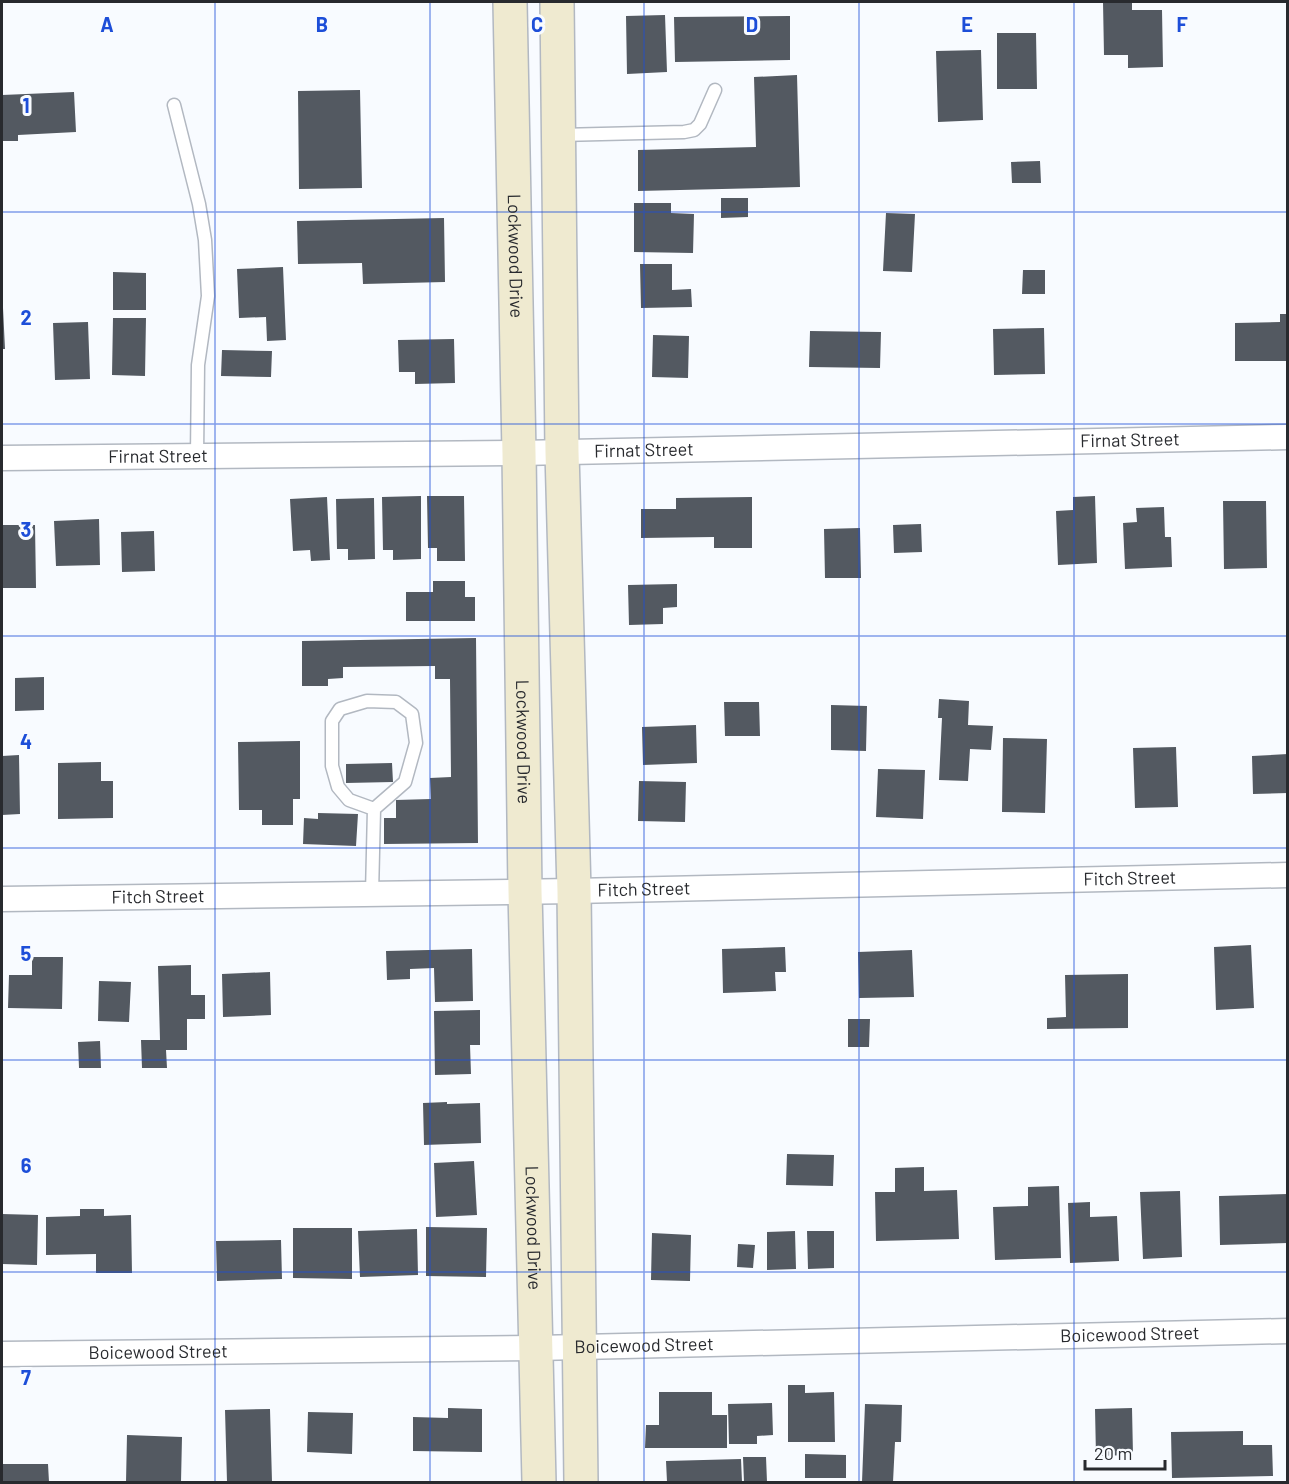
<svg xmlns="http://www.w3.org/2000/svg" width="1289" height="1484" font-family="Barlow,sans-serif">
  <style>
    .building { fill: #535961 }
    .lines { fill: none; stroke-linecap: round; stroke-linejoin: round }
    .service-casing { stroke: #b2b8c1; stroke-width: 15 }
    .minor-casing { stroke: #b2b8c1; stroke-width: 27 }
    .secondary-casing { stroke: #b2b8c1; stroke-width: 36 }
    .service { stroke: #fff; stroke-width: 12 }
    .minor { stroke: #fff; stroke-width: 24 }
    .secondary { stroke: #efead0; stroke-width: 33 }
    .grid { fill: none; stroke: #1d4ed8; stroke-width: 1.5; stroke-opacity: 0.55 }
    .labels { text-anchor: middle; stroke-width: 6; stroke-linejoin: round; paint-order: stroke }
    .street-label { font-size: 18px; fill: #282a2e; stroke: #f8fbff }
    .grid-label { font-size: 20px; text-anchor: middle; font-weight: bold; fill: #1d4ed8; stroke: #f8fbff; stroke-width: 6; stroke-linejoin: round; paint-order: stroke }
  </style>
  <rect width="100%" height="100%" fill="#f8fbff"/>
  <path class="building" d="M 1103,2 L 1132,2 L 1132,10 L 1162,10 L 1163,67 L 1128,68 L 1128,55 L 1104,55 Z
    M 665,15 L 667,72 L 627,74 L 626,16 Z
    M 790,16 L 790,60 L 675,62 L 674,17 Z
    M 997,33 L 1036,33 L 1037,89 L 997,89 Z
    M 981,50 L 983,120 L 938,122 L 936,51 Z
    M 797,75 L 800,187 L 638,191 L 638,150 L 756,147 L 754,77 Z
    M 360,90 L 362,188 L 299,189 L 298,91 Z
    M 74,92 L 76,132 L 18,135 L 18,141 L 2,141 L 2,95 Z
    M 1040,161 L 1041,183 L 1012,183 L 1011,162 Z
    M 721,198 L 748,198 L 748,217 L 721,218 Z
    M 634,203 L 671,203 L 671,213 L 694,214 L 693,253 L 634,252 Z
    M 886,213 L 915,214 L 912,272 L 883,271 Z
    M 444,218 L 445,282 L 363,284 L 362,263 L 298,264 L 297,221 Z
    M 640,264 L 672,264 L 672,290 L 691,289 L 692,307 L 641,308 Z
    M 283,267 L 286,340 L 267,341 L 266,317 L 239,318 L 237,269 Z
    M 1023,270 L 1045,270 L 1045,294 L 1022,294 Z
    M 113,272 L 146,273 L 146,310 L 113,310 Z
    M 2,308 L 3,308 L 5,349 L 2,349 Z
    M 1280,314 L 1288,314 L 1288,361 L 1235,361 L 1235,323 L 1280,322 Z
    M 113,318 L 146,318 L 145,376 L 112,375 Z
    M 88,322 L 90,379 L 55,380 L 53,323 Z
    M 1044,328 L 1045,374 L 994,375 L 993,329 Z
    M 810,331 L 881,332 L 880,368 L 809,367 Z
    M 653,335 L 689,336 L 688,378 L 652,377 Z
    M 454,339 L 455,383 L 415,384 L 415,372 L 399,372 L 398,340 Z
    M 222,350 L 272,351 L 271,377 L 221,376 Z
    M 421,496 L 421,559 L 393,560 L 393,550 L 383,550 L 382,497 Z
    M 427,496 L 464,496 L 465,561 L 437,561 L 437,548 L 428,548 Z
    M 1095,496 L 1097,563 L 1058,565 L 1056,511 L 1073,510 L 1073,497 Z
    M 327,497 L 330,560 L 311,561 L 310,550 L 293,551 L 290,499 Z
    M 752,497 L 752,548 L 714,548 L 714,537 L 641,538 L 641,509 L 676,509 L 676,498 Z
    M 374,498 L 375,559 L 348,560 L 348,549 L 337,549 L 336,499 Z
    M 1223,501 L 1266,501 L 1267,568 L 1224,569 Z
    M 1164,507 L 1165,537 L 1171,537 L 1172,567 L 1125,569 L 1123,523 L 1137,522 L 1136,508 Z
    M 99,519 L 100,565 L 56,566 L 54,521 Z
    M 921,524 L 922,552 L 894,553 L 893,525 Z
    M 2,525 L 35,525 L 36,588 L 2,588 Z
    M 860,528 L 861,578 L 825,578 L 824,529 Z
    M 154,531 L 155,571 L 122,572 L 121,532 Z
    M 433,581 L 465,581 L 465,597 L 475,597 L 475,621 L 406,621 L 406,592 L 433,592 Z
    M 677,584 L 677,607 L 663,608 L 663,624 L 629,625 L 628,585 Z
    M 476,638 L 478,843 L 384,844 L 384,818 L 396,818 L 396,800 L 431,799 L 430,778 L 451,777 L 450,679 L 435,679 L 435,666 L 343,667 L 343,678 L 328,679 L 328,686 L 302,686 L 302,641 Z
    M 44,677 L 44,710 L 15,711 L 15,678 Z
    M 939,699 L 969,701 L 968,725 L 993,726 L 991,750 L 970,749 L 968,781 L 939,780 L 942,718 L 938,718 Z
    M 724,702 L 759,702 L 760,736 L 725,736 Z
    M 831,705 L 867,706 L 866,751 L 831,750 Z
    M 696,725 L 697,763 L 643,765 L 642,727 Z
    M 1003,738 L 1047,739 L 1045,813 L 1002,812 Z
    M 300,741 L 300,799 L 293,799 L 293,825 L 262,825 L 262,810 L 239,810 L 238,742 Z
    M 1176,747 L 1178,807 L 1135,808 L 1133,748 Z
    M 1288,754 L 1288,793 L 1253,794 L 1252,756 Z
    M 19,755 L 20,814 L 2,815 L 2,756 Z
    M 101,762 L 101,781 L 113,781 L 113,818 L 58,819 L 58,763 Z
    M 392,763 L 393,782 L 346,783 L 346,764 Z
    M 878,769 L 925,770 L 923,819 L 876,817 Z
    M 639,781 L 686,782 L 685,822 L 638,821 Z
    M 318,813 L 358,814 L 356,846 L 303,844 L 304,818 L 318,819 Z
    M 1251,945 L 1254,1008 L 1216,1010 L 1214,947 Z
    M 785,947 L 786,972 L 775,972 L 776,991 L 723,993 L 722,949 Z
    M 472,949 L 473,1001 L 435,1002 L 434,968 L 410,969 L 410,979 L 387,980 L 386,951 Z
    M 912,950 L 914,997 L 859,998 L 858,952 Z
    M 32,957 L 63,957 L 62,1009 L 8,1008 L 9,975 L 32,975 Z
    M 191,965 L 191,995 L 205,995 L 205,1019 L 187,1019 L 187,1050 L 166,1050 L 167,1068 L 142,1068 L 141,1040 L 160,1040 L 158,966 Z
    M 270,972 L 271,1015 L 223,1017 L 222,974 Z
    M 1128,974 L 1128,1028 L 1047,1029 L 1047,1018 L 1066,1017 L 1065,975 Z
    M 99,981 L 131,982 L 129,1022 L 98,1021 Z
    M 480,1010 L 480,1045 L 470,1045 L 471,1074 L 435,1075 L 434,1011 Z
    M 848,1019 L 870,1019 L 869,1047 L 848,1047 Z
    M 100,1041 L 101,1068 L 79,1068 L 78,1042 Z
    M 447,1102 L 447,1104 L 480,1103 L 481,1143 L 424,1145 L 423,1103 Z
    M 787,1154 L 834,1155 L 833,1186 L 786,1185 Z
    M 474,1161 L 477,1215 L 436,1217 L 434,1163 Z
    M 924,1167 L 924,1191 L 957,1190 L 959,1239 L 876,1241 L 875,1192 L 895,1192 L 895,1168 Z
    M 1059,1186 L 1061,1258 L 995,1260 L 993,1207 L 1028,1206 L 1028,1187 Z
    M 1180,1191 L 1182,1257 L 1143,1259 L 1140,1192 Z
    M 1288,1194 L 1288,1243 L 1220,1245 L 1219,1196 Z
    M 1090,1202 L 1090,1217 L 1117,1216 L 1119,1261 L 1070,1263 L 1068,1203 Z
    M 80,1209 L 104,1209 L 104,1216 L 131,1215 L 132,1273 L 96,1273 L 96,1254 L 46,1255 L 46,1217 L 80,1216 Z
    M 2,1214 L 38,1215 L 37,1265 L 2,1264 Z
    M 426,1227 L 487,1228 L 486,1277 L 426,1276 Z
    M 293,1228 L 352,1228 L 352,1279 L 293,1278 Z
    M 417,1229 L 418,1275 L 360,1277 L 358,1231 Z
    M 795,1231 L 796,1269 L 767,1270 L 767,1232 Z
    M 807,1231 L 834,1231 L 834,1268 L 808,1269 Z
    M 652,1233 L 691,1235 L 690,1281 L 651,1280 Z
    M 281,1240 L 282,1279 L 217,1281 L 216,1241 Z
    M 738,1244 L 755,1245 L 753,1268 L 737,1267 Z
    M 788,1385 L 805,1385 L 805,1393 L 834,1392 L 835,1442 L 788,1442 Z
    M 659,1392 L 712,1392 L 712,1415 L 727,1415 L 727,1448 L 645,1448 L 646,1425 L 659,1425 Z
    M 772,1403 L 773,1435 L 757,1436 L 757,1444 L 729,1444 L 728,1404 Z
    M 865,1404 L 902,1405 L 901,1442 L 895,1442 L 893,1482 L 862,1482 Z
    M 448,1408 L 482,1409 L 482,1452 L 413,1451 L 413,1417 L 448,1418 Z
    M 1132,1408 L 1133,1455 L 1096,1456 L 1095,1409 Z
    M 270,1409 L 272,1482 L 227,1482 L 225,1410 Z
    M 308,1412 L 353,1413 L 352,1454 L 307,1452 Z
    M 1243,1431 L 1243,1445 L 1272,1445 L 1273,1476 L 1172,1478 L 1171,1432 Z
    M 127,1435 L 182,1437 L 181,1482 L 126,1482 Z
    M 805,1454 L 846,1455 L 846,1478 L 805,1478 Z
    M 743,1457 L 766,1457 L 767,1482 L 744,1482 Z
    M 741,1459 L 742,1482 L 667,1482 L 666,1461 Z
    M 2,1464 L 48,1464 L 49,1482 L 2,1482 Z"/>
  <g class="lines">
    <g class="service-casing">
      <path id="service" d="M 174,105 L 199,204 L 205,240 L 208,296 L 198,365 L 197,456
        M 560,135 L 684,132 L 694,130 L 700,124 L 715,90
        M 367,701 L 396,702 L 412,714 L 416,743 L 405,782 L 374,809 L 349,800 L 338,787 L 332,766 L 332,721 L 340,709 Z
        M 372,894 L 374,809"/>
    </g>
    <g class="minor-casing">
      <g id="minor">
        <path id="s1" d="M 2,458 L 519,453 L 1288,437"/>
        <path id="s2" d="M 2,899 L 574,891 L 1288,875"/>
        <path id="s3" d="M 2,1354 L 537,1348 L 1288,1331"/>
      </g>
    </g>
    <g class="secondary-casing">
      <g id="secondary">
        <path id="s4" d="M 510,2 L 519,453 L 525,891 L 539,1482"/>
        <path d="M 557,2 L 562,452 L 574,891 L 581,1482"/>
      </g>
    </g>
    <use href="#service" class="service"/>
    <use href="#minor" class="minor"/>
    <use href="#secondary" class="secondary"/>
  </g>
  <path class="grid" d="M 215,2 L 215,1482M 430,2 L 430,1482M 644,2 L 644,1482M 859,2 L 859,1482M 1074,2 L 1074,1482M 2,212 L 1288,212M 2,424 L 1288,424M 2,636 L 1288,636M 2,848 L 1288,848M 2,1060 L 1288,1060M 2,1272 L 1288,1272"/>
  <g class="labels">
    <g class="street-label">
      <text dy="6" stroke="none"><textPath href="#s4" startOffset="254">Lockwood Drive</textPath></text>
      <text dy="6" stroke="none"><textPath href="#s1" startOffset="1128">Firnat Street</textPath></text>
      <text dy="6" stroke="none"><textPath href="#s1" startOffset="642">Firnat Street</textPath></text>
      <text dy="6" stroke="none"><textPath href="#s1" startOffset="156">Firnat Street</textPath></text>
      <text dy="6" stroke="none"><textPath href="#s4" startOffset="740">Lockwood Drive</textPath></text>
      <text dy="6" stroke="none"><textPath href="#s2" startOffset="1128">Fitch Street</textPath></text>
      <text dy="6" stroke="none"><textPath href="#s2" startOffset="642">Fitch Street</textPath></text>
      <text dy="6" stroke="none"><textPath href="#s2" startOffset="156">Fitch Street</textPath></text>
      <text dy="6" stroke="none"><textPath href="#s4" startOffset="1226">Lockwood Drive</textPath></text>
      <text dy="6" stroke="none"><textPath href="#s3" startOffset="1128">Boicewood Street</textPath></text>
      <text dy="6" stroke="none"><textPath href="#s3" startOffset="642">Boicewood Street</textPath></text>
      <text dy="6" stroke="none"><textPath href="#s3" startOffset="156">Boicewood Street</textPath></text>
    </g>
  </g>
  <g class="grid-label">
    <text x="107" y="32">A</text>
    <text x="322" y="32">B</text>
    <text x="537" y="32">C</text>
    <text x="752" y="32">D</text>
    <text x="967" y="32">E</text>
    <text x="1182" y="32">F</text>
    <text x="26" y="113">1</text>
    <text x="26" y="325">2</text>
    <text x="26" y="537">3</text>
    <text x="26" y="749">4</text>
    <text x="26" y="961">5</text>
    <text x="26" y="1173">6</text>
    <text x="26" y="1385">7</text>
  </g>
  <rect width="1289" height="1484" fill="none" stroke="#282a2e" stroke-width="6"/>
  <path d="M1085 1460v9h80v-9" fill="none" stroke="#282a2e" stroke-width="3"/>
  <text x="1094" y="1460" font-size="18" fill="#282a2e" stroke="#f8fbff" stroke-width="4.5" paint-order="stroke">20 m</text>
</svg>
